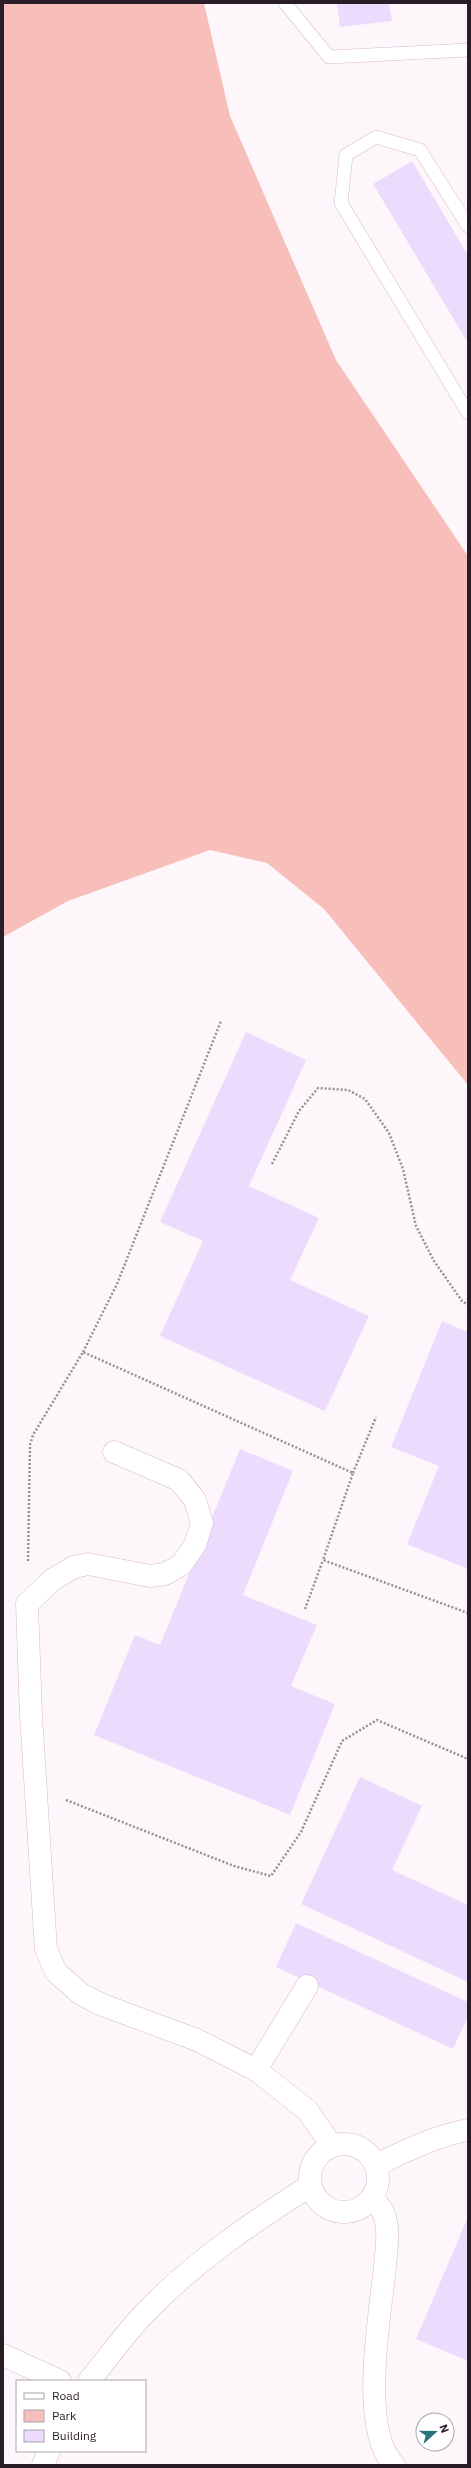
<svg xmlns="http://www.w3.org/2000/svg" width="471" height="2468" font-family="'IBM Plex Sans',sans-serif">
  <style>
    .green { fill: #f8bfba }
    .building { fill: #ecdbfc }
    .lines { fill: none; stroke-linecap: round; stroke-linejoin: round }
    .service-casing { stroke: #d5b8ce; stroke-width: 14 }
    .minor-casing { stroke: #d5b8ce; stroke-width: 23 }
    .path { stroke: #978f95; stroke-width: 2.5; stroke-dasharray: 2 2; stroke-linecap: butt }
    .service { stroke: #fff; stroke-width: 13 }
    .minor { stroke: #fff; stroke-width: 22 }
  </style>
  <rect width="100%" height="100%" fill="#fdf7fb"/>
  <path class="green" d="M 3,3 L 204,3 L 230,116 L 336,360 L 468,556 L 468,1085 L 324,909 L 267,863 L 210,850 L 68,901 L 3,937 Z"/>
  <path class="building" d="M 337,3 L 389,3 L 392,21 L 340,27 Z
    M 412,161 L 468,255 L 468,343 L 373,184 Z
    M 246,1032 L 306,1060 L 249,1186 L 319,1218 L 290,1280 L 369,1316 L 325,1411 L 160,1336 L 203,1241 L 160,1222 Z
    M 442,1321 L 468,1332 L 468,1569 L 407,1544 L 439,1466 L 391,1447 Z
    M 240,1449 L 293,1471 L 243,1595 L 317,1625 L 291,1686 L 335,1704 L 290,1815 L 94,1735 L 135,1635 L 160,1645 Z
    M 360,1777 L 422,1806 L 392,1870 L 468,1905 L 468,1982 L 301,1904 Z
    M 296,1923 L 468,2002 L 468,2016 L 453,2049 L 276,1967 Z
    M 468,2217 L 468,2361 L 416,2339 Z"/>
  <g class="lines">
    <g class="service-casing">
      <path id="service" d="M 285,3 L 329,57 L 468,50
        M 468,226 L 420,150 L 376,137 L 346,155 L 341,203 L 468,413"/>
    </g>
    <g class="minor-casing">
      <path id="minor" d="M 114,1452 L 179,1480 L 195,1500 L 202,1523 L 195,1545 L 181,1565 L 165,1574 L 150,1576 L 88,1564 L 74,1567 L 52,1580 L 27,1604 L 31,1716 L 46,1949 L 56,1972 L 81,1994 L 100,2004 L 197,2040 L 256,2070 L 307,2110 L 332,2146
        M 256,2070 L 307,1986
        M310 2178a34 34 0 1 1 68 0a34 34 0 1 1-68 0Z
        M 376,2165 C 406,2151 435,2136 468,2130
        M 372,2199 C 375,2202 380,2206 382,2210 C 391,2227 386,2249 385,2267 C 380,2315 359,2429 394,2465
        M 3,2355 L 60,2381
        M 89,2381 C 108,2358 126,2332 147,2311 C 195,2261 253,2222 311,2185
        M 43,2465 L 49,2451"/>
    </g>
    <path class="path" d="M 272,1164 L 299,1111 L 318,1088 L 348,1090 L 365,1099 L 389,1133 L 403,1169 L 416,1226 L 434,1261 L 462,1301 L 468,1305
      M 83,1352 L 117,1284 L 221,1021
      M 353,1473 L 376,1417
      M 28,1561 L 30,1445 L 33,1435 L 83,1352 L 353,1473 L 323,1560 L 468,1613
      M 305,1609 L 323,1560
      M 66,1800 L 234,1866 L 271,1876 L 301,1832 L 342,1741 L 377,1720 L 468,1759"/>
    <use href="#service" class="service"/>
    <use href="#minor" class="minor"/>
  </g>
  <rect width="471" height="2468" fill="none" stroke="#291e27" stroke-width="8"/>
  <rect x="16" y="2380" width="130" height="72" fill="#ffffff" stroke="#a9a5a9"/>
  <rect x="24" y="2393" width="20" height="6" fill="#ffffff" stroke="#a9a5a9"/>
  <text x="52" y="2400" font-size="12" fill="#291e27">Road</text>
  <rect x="24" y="2410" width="20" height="12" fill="#f8bfba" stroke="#a9a5a9"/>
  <text x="52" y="2420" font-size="12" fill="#291e27">Park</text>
  <rect x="24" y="2430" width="20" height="12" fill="#ecdbfc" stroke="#a9a5a9"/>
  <text x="52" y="2440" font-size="12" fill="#291e27">Building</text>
  <g transform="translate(435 2432) rotate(69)"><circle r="19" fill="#ffffff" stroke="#a9a5a9"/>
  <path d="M0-3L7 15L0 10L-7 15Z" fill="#2b747d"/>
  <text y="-6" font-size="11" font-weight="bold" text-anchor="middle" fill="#291e27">N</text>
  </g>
</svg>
